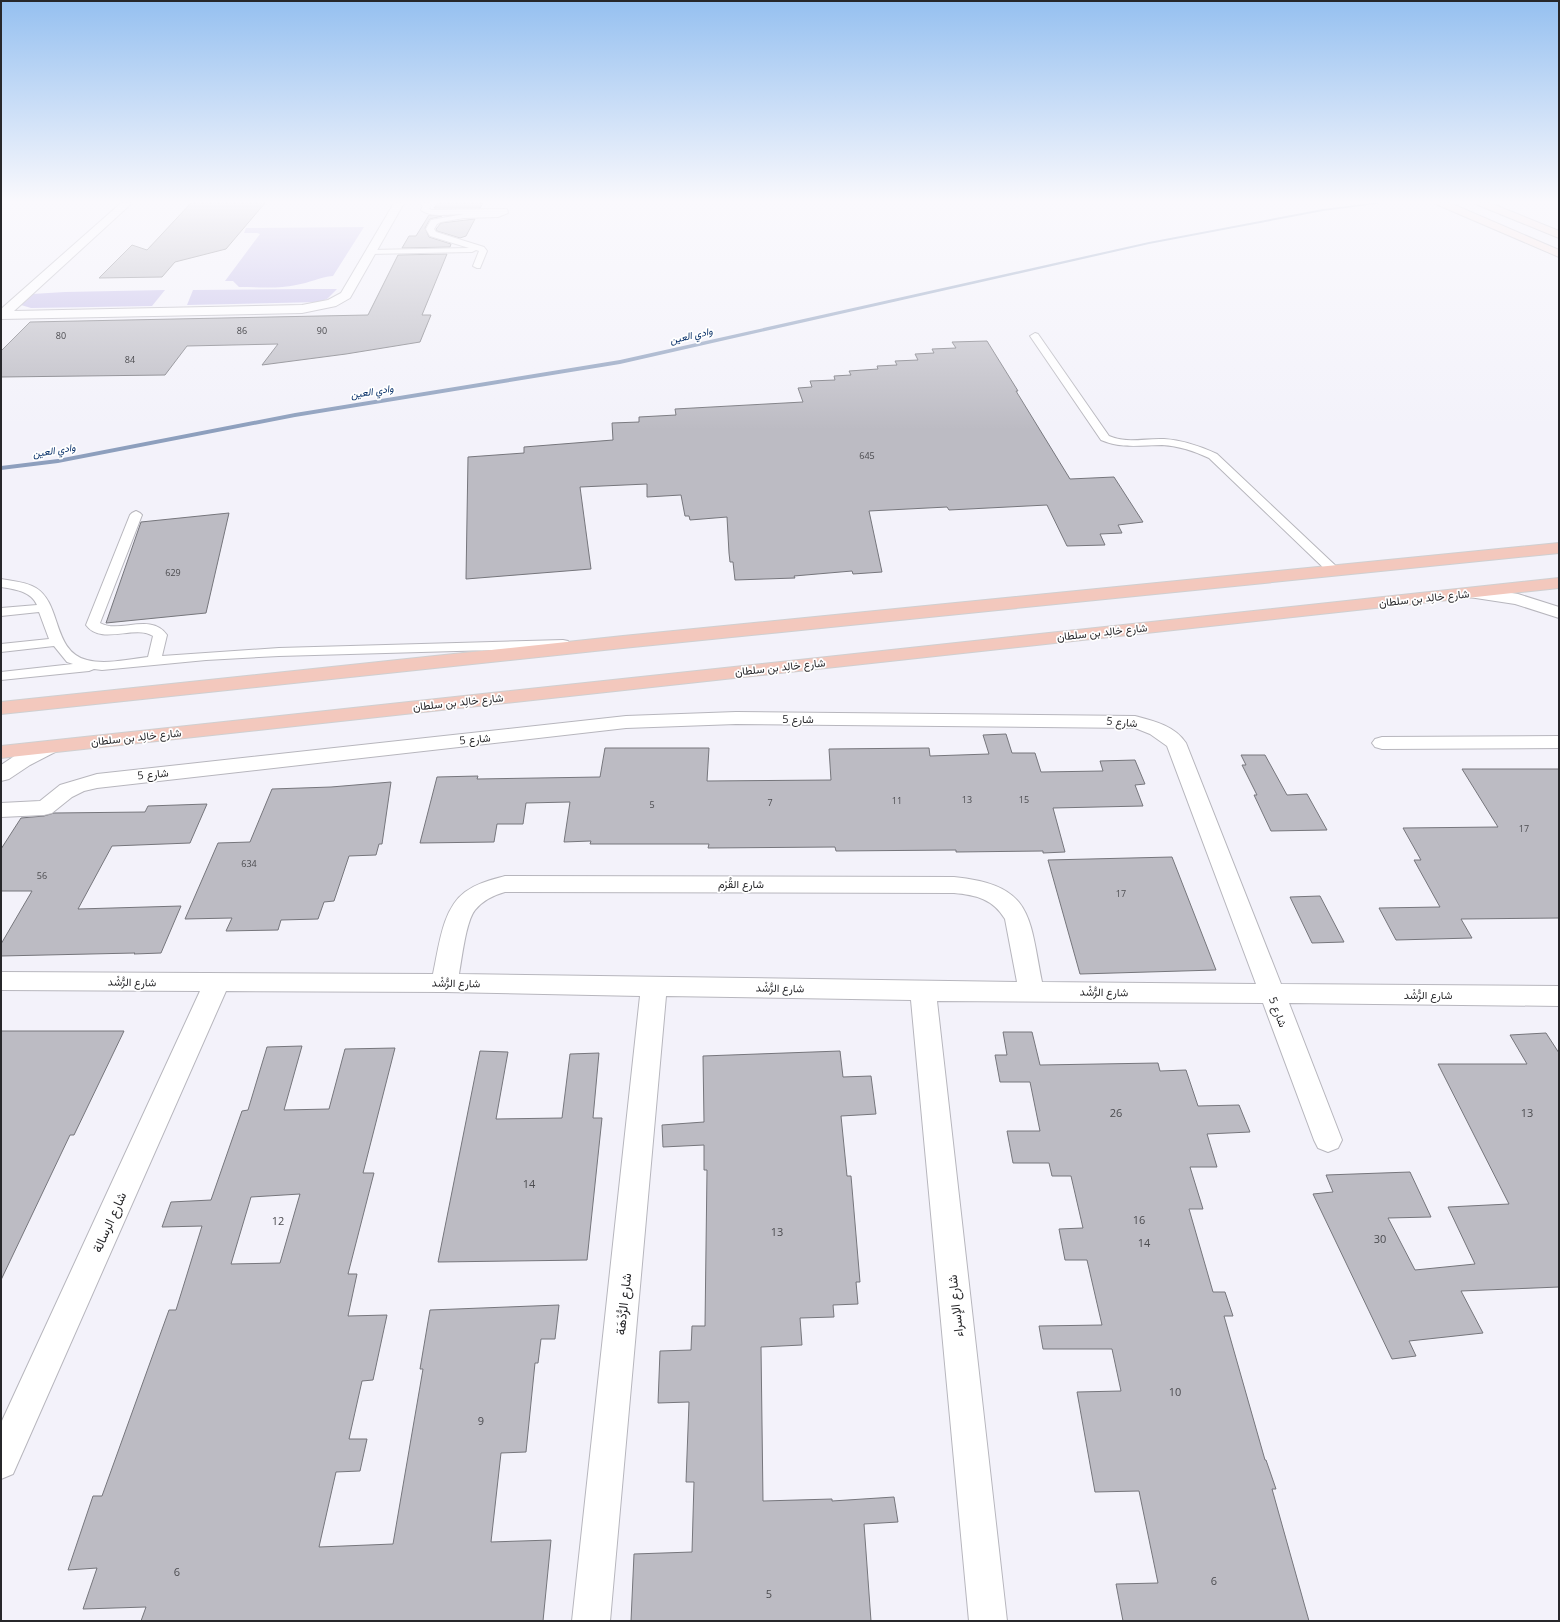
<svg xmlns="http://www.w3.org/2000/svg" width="1560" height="1622" font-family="'Open Sans',Vazirmatn,sans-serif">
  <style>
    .green { fill: #c5bee9 }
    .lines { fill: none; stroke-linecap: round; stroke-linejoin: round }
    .stream { fill: #8d9fbd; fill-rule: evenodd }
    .building { fill: #bcbbc3; stroke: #76767c; fill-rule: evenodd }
    .lane-casing { stroke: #b7b6bd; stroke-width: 2 }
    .street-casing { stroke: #b7b6bd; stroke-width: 2 }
    .secondary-casing { stroke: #b7b6bd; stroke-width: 2 }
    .primary-casing { stroke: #cfcfd0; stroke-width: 2 }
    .lane { fill: #fff; fill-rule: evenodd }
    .street { fill: #fff; fill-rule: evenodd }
    .secondary { fill: #f9e3de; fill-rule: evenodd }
    .primary { fill: #f3c8bd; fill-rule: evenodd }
    .labels { text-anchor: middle; stroke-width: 3.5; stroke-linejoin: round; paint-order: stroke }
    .number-label { font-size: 9px; fill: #4c4c50 }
    .far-water-label { font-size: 10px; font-style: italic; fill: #062f68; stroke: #fff }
    .street-label { font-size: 11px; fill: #27272a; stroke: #fff }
    .near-number-label { font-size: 11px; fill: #4c4c50 }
    .near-street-label { font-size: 13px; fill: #27272a; stroke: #fff }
  </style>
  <rect width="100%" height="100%" fill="#f3f2fa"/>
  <path class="green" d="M 364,227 L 333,276 C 320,277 309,283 296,285 C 278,289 258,287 239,287 L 233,281 L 225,281 L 260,234 L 257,233 L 244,233 L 246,228 Z
    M 311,289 L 337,289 L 327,299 L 319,302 L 187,305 L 193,290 Z
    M 165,290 L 152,306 L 31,308 L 21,305 L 32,294 L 65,292 Z"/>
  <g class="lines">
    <path class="stream" d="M 1373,203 L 1383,203 L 1323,211 L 1149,244 L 620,364 L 295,417 L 58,463 L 1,470 L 1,466 L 58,459 L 295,413 L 620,360 L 1149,242 L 1323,209 Z"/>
  </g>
  <path class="building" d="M 191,203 L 265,203 L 226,249 L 175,262 L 162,277 L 99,278 L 132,245 L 147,250 Z
    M 438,203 L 483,203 L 480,208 L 434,208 Z
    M 429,215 L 442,216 L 430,219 L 425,228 L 429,237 L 451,244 L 450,247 L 402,248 L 409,236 L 416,236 Z
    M 475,219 L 466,236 L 460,238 L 437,231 L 436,229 L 441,223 Z
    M 447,254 L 422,315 L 431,315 L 420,342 L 346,354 L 262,365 L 278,344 L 187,346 L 165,375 L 1,377 L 1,351 L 30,322 L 368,315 L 398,255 Z
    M 987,341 L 1018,391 L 1016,391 L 1070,479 L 1114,477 L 1143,522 L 1118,525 L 1122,533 L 1100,534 L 1105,545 L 1067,546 L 1047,505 L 949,510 L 947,507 L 869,511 L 882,572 L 853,574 L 852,571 L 794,576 L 795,578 L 735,580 L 733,562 L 730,562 L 729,553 L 727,517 L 690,520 L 689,516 L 685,516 L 681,495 L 647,497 L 647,484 L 580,487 L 591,569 L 466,579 L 468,457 L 524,453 L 524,447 L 613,440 L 612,423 L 639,422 L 639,417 L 676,415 L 675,409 L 803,402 L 798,388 L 812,387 L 810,381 L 835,380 L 834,376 L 851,375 L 849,371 L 878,369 L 877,366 L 897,365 L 895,361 L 918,360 L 915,354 L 934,353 L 932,349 L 956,348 L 952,342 Z
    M 229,513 L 206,613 L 106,623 L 141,522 Z
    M 1006,734 L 1012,753 L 1035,753 L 1041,772 L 1103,771 L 1100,761 L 1135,760 L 1145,784 L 1135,785 L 1143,806 L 1053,808 L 1065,852 L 1043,853 L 1043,851 L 956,852 L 956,850 L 836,851 L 835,847 L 708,848 L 709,844 L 590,844 L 591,841 L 564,842 L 570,802 L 526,803 L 523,824 L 497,824 L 494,842 L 420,843 L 437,777 L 478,776 L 477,779 L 600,777 L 605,748 L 709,748 L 707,781 L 831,780 L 829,749 L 929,748 L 930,756 L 989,754 L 983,735 Z
    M 1241,755 L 1265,755 L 1287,795 L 1307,794 L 1327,830 L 1271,831 L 1254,795 L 1257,795 L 1242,765 L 1246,765 Z
    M 1462,769 L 1559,769 L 1559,918 L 1461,919 L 1472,938 L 1396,940 L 1379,908 L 1440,907 L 1414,860 L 1421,860 L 1403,828 L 1498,827 Z
    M 391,782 L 382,844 L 379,844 L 376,855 L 349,856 L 334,901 L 324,902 L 318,919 L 281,920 L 278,930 L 226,931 L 232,918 L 185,919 L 218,843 L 250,842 L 272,789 L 331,787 Z
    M 207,804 L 190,843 L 112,846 L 78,909 L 181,906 L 161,953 L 134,954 L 135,953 L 1,956 L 1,944 L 32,891 L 1,891 L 1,849 L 21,818 L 44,816 L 54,813 L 145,812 L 148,806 Z
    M 1172,857 L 1216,970 L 1080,974 L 1048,860 Z
    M 1320,896 L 1344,942 L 1312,943 L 1290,897 Z
    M 1,1031 L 124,1031 L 74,1135 L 70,1135 L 1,1280 Z
    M 1003,1032 L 1032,1032 L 1040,1065 L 1158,1063 L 1160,1071 L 1186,1070 L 1198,1106 L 1239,1105 L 1250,1132 L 1207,1134 L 1217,1167 L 1190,1167 L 1203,1209 L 1189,1209 L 1213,1292 L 1225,1292 L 1233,1316 L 1224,1316 L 1265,1460 L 1266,1460 L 1276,1489 L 1272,1489 L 1309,1621 L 1123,1621 L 1116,1584 L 1158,1583 L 1139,1491 L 1095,1492 L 1077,1392 L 1121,1391 L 1112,1349 L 1043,1349 L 1039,1326 L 1102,1325 L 1087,1260 L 1065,1260 L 1059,1229 L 1083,1228 L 1071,1176 L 1052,1176 L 1049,1163 L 1013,1163 L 1007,1131 L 1040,1131 L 1030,1082 L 1000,1082 L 995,1055 L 1007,1055 Z
    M 1546,1033 L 1559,1053 L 1559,1287 L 1461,1291 L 1483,1333 L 1409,1341 L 1416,1356 L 1392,1359 L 1313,1194 L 1333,1192 L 1326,1175 L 1410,1172 L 1431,1217 L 1388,1218 L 1415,1270 L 1475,1264 L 1448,1207 L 1509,1204 L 1438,1064 L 1527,1064 L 1510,1035 Z
    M 302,1046 L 284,1110 L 329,1109 L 345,1049 L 395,1048 L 363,1173 L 374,1173 L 348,1274 L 357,1274 L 348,1316 L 387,1315 L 373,1380 L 362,1381 L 349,1439 L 367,1439 L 360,1471 L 336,1472 L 319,1547 L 393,1544 L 423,1369 L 420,1369 L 430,1310 L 559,1305 L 555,1339 L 541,1339 L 538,1363 L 535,1363 L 526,1452 L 501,1453 L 491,1542 L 551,1540 L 543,1621 L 141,1621 L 146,1607 L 83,1609 L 97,1568 L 68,1570 L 93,1496 L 102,1496 L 169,1310 L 176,1310 L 202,1226 L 162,1227 L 171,1202 L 211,1200 L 242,1111 L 248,1110 L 267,1047 ZM 300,1194 L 280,1263 L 231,1264 L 251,1197 Z
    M 480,1051 L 508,1052 L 496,1119 L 562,1118 L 570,1054 L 599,1053 L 593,1118 L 602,1118 L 587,1260 L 438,1262 Z
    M 840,1051 L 843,1077 L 871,1076 L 876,1114 L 841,1116 L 847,1176 L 851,1176 L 860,1282 L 856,1282 L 858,1304 L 833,1305 L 834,1317 L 800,1318 L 802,1345 L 761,1347 L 763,1501 L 832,1499 L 832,1501 L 894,1497 L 898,1522 L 864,1524 L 871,1621 L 631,1621 L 634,1554 L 692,1552 L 694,1482 L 686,1482 L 689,1402 L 658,1403 L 660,1351 L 691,1350 L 692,1326 L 705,1326 L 707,1170 L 704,1170 L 704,1145 L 663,1147 L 662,1125 L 704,1122 L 703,1056 Z"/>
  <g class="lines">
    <g class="lane-casing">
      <path id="lane" d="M 420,203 L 430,203 L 431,205 L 429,209 L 432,210 L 504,209 L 507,209 L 508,213 L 498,217 L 464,218 L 441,222 L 437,224 L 434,229 L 436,232 L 484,247 L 487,251 L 480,268 L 477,268 L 473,266 L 479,251 L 476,250 L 472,252 L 368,254 L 368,250 L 371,250 L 469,248 L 430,236 L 426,229 L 431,220 L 464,214 C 451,214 431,218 421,210 L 423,206 Z
        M 1035,333 L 1038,334 L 1109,436 C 1127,444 1145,438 1164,439 C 1182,440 1200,446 1217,454 L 1338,568 L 1340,571 L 1338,574 L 1330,574 L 1209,458 C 1194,451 1179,446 1162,445 C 1141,445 1122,449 1101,440 L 1030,336 Z
        M 136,511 L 140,513 L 142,515 L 100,623 C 119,634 151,612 167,635 L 162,656 L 279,648 L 563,640 L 568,641 L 570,644 L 568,647 L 563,648 L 279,656 L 206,660 L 102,670 L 94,669 L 89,671 L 1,680 L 1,672 L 73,664 L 67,662 L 54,646 L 1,652 L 1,644 L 49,639 L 39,612 L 1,616 L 1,608 L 37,605 C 31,591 14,589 1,587 L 1,579 C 13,581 26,582 36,588 C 62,604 52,651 87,660 C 106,665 129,659 148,657 L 153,636 C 135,624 101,646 86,625 L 130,515 L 132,513 Z"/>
    </g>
    <g class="street-casing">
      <path id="street" d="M 121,203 L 132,203 L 14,311 L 302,305 L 328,300 L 341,293 L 394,203 L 404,203 L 350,298 L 336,306 L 302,313 L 1,319 L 1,309 Z
        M 1475,588 L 1518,594 L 1559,607 L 1559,618 L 1515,604 L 1469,597 L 1466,593 L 1469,589 Z
        M 736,712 L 1135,716 C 1154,721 1175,726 1186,743 L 1281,984 L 1559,986 L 1559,1006 L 1289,1003 L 1342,1140 L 1338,1148 L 1328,1152 L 1318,1148 L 1314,1140 L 1263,1003 L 937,1001 L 1007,1621 L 969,1621 L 911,1000 L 666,996 L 610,1621 L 572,1621 L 640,996 L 444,992 L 226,991 L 13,1474 L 1,1479 L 1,1423 L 200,991 L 1,990 L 1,972 L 433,974 C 439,947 442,909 465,892 C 477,883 491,880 505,876 L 954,877 C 1033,885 1029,916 1042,982 L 1256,984 L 1167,746 L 1150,734 L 1135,728 L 736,724 L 626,728 L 97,788 L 84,791 L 72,797 L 52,813 L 44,815 L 1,817 L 1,803 L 40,801 L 60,785 L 97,774 L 626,716 ZM 505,892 L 954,893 C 976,895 993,899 1005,919 L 1017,982 L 459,974 C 462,958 466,921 475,910 C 483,900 494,895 505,892 Z
        M 1559,736 L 1559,748 L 1382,749 L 1375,747 L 1372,743 L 1375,739 L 1382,737 Z
        M 50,741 L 57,743 L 60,747 L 57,751 L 30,765 L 9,779 L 1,781 L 1,765 L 16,755 Z"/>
    </g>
    <g class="secondary-casing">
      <path id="secondary" d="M 1437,203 L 1450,203 L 1559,250 L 1559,257 L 1438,205 Z
        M 1477,203 L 1490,203 L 1559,231 L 1559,238 L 1478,205 Z"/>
    </g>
    <g class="primary-casing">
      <path id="primary" d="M 1559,543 L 1559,553 L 623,648 L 1,714 L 1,702 L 623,636 Z
        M 1559,578 L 1559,588 L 1,758 L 1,746 Z"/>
    </g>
    <use href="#lane" class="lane"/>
    <use href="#street" class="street"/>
    <use href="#secondary" class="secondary"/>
    <use href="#primary" class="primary"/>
  </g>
  <linearGradient id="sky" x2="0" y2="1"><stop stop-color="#95c0f0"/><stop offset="0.47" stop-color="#faf9fd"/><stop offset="1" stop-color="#faf9fd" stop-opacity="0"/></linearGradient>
  <rect width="1560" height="430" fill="url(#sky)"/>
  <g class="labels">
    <g class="number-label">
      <text x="242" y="334">86</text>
      <text x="322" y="334">90</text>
      <text x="61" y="339">80</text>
      <text x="130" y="363">84</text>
      <text x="867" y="459">645</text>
      <text x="173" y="576">629</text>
      <text x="967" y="803">13</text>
      <text x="1024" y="803">15</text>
      <text x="897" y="804">11</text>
      <text x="770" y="806">7</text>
      <text x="652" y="808">5</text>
      <text x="1524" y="832">17</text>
      <text x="249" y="867">634</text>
      <text x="42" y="879">56</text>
      <text x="1121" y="897">17</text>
    </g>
    <g class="far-water-label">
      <text transform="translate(691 335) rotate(-13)" y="4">وادي العين</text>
      <text transform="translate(372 391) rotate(-9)" y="4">وادي العين</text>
      <text transform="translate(54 450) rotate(-9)" y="4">وادي العين</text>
    </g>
    <g class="street-label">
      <text transform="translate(1424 598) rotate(-6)" y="4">شارع خالِد بن سلطان</text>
      <text transform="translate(1102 632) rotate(-6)" y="4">شارع خالِد بن سلطان</text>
      <text transform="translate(780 667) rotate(-6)" y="4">شارع خالِد بن سلطان</text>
      <text transform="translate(458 702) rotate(-6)" y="4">شارع خالِد بن سلطان</text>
      <text x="798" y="723">شارع 5</text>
      <text transform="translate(1122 722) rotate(5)" y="4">شارع 5</text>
      <text transform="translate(136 737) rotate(-6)" y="4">شارع خالِد بن سلطان</text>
      <text transform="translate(475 739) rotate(-6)" y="4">شارع 5</text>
      <text transform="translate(153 774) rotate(-6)" y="4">شارع 5</text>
      <text x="741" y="888">شارع القُرْم</text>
      <text transform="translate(132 982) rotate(1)" y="4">شارع الرُّشْد</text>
      <text transform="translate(456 983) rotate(1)" y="4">شارع الرُّشْد</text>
      <text transform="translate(780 988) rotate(1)" y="4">شارع الرُّشْد</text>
      <text transform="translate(1104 992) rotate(1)" y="4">شارع الرُّشْد</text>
      <text x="1428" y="999">شارع الرُّشْد</text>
      <text transform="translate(1278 1012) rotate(69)" y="4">شارع 5</text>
    </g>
    <g class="near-number-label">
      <text x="1116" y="1117">26</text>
      <text x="1527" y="1117">13</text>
      <text x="529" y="1188">14</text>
      <text x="1139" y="1224">16</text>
      <text x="278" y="1225">12</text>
      <text x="777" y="1236">13</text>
      <text x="1380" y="1243">30</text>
      <text x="1144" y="1247">14</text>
      <text x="1175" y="1396">10</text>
      <text x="481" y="1425">9</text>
      <text x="177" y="1576">6</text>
      <text x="1214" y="1585">6</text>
      <text x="769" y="1598">5</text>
    </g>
    <g class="near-street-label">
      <text transform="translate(109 1222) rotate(-66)" y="5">شارع الرسالة</text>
      <text transform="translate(623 1304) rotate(-84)" y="5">شارع الرُّدْهَة</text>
      <text transform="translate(955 1306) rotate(-96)" y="5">شارع الإسراء</text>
    </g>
  </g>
  <rect width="1560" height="1622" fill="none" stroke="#27272a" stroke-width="4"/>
</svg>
